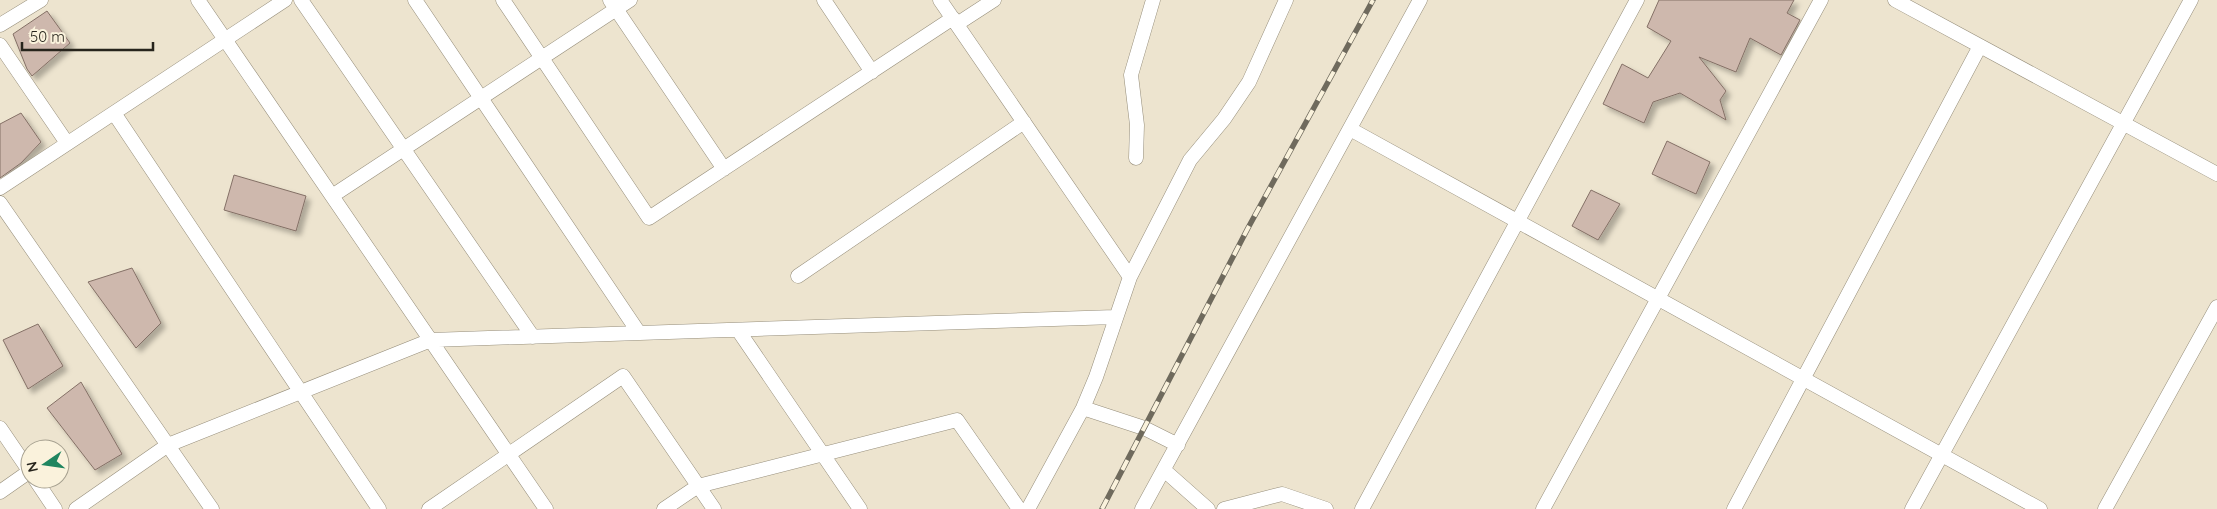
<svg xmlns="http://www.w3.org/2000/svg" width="2217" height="509" font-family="Quicksand,sans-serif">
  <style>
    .building { fill: #ceb8ad; stroke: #847066; filter: url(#shadow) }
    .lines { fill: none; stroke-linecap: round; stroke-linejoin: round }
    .minor-casing { stroke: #968e7b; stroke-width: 15 }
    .minor { stroke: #fff; stroke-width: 14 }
    .rail-casing { stroke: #6f6a5d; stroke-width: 5.5 }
    .rail { stroke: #faf2dc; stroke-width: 4; stroke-dasharray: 11; stroke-linecap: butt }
  </style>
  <defs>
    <filter id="shadow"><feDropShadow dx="4.5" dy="4.5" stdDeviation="2.5" flood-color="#0004"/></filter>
  </defs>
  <rect width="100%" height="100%" fill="#ede4cf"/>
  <path class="building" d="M 1659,0 L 1794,0 L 1787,13 L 1800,20 L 1781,55 L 1750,38 L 1736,72 L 1699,57 L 1726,91 L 1720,100 L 1726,120 L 1680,93 L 1653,102 L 1644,123 L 1603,104 L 1622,64 L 1648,78 L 1671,41 L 1647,27 Z
    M 47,11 L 70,43 L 32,76 L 27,69 L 13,34 Z
    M 21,113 L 41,142 L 21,163 L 0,178 L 0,124 Z
    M 1667,141 L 1710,162 L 1696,194 L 1652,174 Z
    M 234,175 L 306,196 L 296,231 L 224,210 Z
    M 1591,190 L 1620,204 L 1598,240 L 1572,226 Z
    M 132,268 L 161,323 L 136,348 L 88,282 Z
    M 38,324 L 63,366 L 28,389 L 3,340 Z
    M 81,382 L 122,454 L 95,470 L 47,408 Z"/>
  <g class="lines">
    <g class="minor-casing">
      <path id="minor" d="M 198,0 L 546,509
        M 301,0 L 533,337
        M 415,0 L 639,333
        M 503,0 L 649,218 L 953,18
        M 610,0 L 724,169
        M 824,0 L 872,72
        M 940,0 L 1130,277
        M 1895,0 L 2217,174
        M 957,24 L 994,0
        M 0,25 L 41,0
        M 0,45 L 67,143
        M 114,113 L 379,509
        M 1350,129 L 2040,509
        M 1136,158 L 1137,125 L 1131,75 L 1153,0
        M 0,188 L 285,0
        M 332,196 L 630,0
        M 0,203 L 212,509
        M 798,276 L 1024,122
        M 738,330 L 860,509
        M 1083,408 L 1144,428 L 1178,445
        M 0,428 L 30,472
        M 1164,470 L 1208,509
        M 35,479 L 55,509
        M 0,492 L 30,471
        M 76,509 L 168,445 L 431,340 L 1115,317
        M 429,509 L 623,376 L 714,509
        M 664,509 L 698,486 L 957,420 L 1019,509
        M 1028,509 L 1083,408 L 1096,377 L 1130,277 L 1190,160 L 1224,119 L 1249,82 L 1286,0
        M 1142,509 L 1420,0
        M 1224,509 L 1282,494 L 1326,509
        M 1362,509 L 1637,0
        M 1543,509 L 1821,0
        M 1734,509 L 1980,46
        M 1912,509 L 2191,0
        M 2105,509 L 2217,307"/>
    </g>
    <use href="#minor" class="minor"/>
    <g class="rail-casing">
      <path id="rail" d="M 1102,509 L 1248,228 L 1373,0"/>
    </g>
    <use href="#rail" class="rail"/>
  </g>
  <g transform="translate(45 464) rotate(257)"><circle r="24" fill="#faf2dc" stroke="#a6a08f"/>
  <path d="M0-4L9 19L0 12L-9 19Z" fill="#1f855f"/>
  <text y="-8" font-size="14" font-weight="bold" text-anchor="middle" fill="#27241c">N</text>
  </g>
  <path d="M22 42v8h131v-8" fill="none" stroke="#27241c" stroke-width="2.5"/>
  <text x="30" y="42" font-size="15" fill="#27241c" stroke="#faf2dc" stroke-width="4" paint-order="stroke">50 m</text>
</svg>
